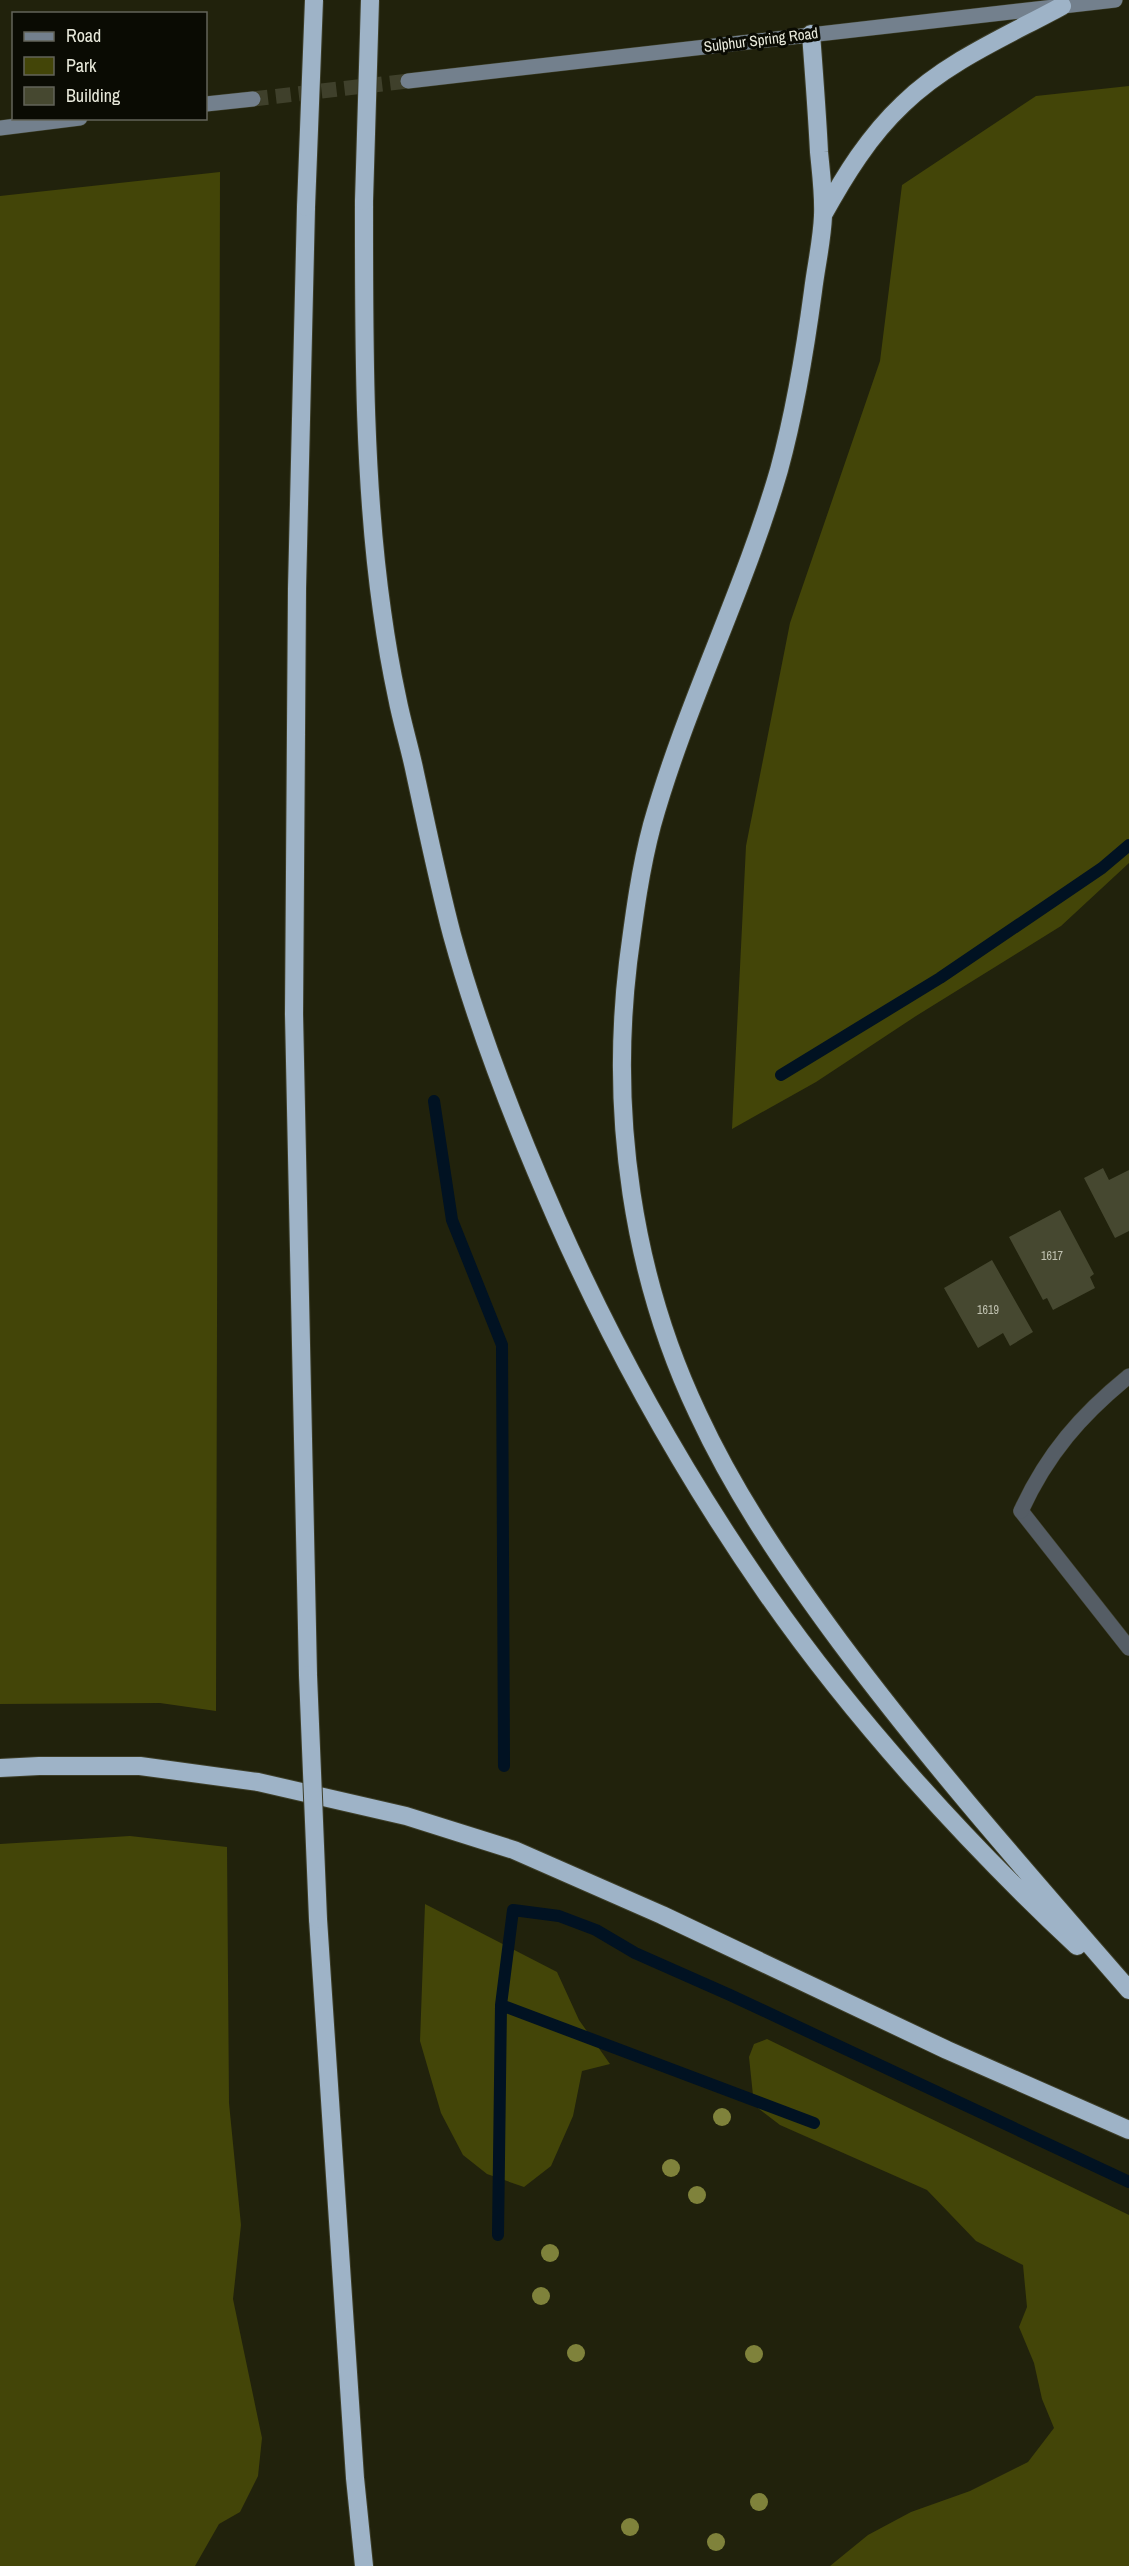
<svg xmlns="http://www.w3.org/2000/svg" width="1129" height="2566" font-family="'Archivo Narrow',sans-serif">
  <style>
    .green { fill: #434508 }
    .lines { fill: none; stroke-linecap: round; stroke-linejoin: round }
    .stream { stroke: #011222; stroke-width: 12 }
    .building { fill: #464830 }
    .secondary-tunnel { stroke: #3f402b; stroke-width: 15; stroke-dasharray: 15 8; stroke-linecap: butt }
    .service-casing { stroke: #3d3e29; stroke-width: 16 }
    .minor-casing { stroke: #3d3e29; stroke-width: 16 }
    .secondary-casing { stroke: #3d3e29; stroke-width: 16 }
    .motorway-casing { stroke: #3d3e29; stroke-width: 20 }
    .service { stroke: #555d65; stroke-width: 15 }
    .minor { stroke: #555d65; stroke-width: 15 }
    .secondary { stroke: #73808d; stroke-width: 15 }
    .motorway { stroke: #9eb3c7; stroke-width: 18 }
    .motorway-bridge-casing { stroke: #3d3e29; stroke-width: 20; stroke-linecap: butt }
    .motorway-bridge { stroke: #9eb3c7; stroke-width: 18 }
    .tree { fill: #7f823b }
    .labels { text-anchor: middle; stroke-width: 6; stroke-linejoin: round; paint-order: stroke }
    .number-label { font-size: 12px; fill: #c0c2b1 }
    .street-label { font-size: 15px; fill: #e9eadc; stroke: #0a0b03 }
  </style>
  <rect width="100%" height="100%" fill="#21220c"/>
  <path class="green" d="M 1129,86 L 1129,863 L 1061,926 L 916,1016 L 816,1082 L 732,1129 L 746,846 L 790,623 L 880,361 L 902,185 L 1036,96 Z
    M 220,172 L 216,1711 L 160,1703 L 0,1704 L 0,196 Z
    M 130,1836 L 227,1847 L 229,2103 L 241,2225 L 233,2299 L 262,2438 L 258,2476 L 240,2512 L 219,2524 L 195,2566 L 0,2566 L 0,1844 Z
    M 425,1904 L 557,1972 L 579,2020 L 610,2064 L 582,2071 L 573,2116 L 551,2166 L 524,2187 L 487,2174 L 463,2155 L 441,2113 L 420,2041 Z
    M 767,2039 L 1129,2215 L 1129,2566 L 830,2566 L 868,2535 L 911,2512 L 970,2491 L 1028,2462 L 1054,2428 L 1042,2399 L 1034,2363 L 1019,2327 L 1027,2307 L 1023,2265 L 976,2241 L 927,2190 L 780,2125 L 754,2105 L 749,2057 L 754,2044 Z"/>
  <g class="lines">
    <path class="stream" d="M 781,1075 L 940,978 L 1102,868 L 1129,845
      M 434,1101 L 452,1220 L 502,1345 L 504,1766
      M 501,2005 L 814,2123
      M 498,2235 L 501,2005 L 513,1910 L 559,1916 L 596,1930 L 635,1953 L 730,1995 L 1129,2182"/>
  </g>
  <path class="building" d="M 1103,1168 L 1109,1180 L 1129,1170 L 1129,1231 L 1115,1238 L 1084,1178 Z
    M 1060,1210 L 1094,1274 L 1090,1277 L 1095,1288 L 1053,1310 L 1047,1298 L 1043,1300 L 1009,1237 Z
    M 992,1260 L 1033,1332 L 1010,1346 L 1003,1333 L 978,1348 L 944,1288 Z"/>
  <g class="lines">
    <path class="secondary-tunnel" d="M 253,99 L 408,81"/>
    <g class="service-casing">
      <path id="service" d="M 1021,1511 L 1129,1648"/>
    </g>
    <g class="minor-casing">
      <path id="minor" d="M 1021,1511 C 1047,1454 1081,1415 1129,1376"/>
    </g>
    <g class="secondary-casing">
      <path id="secondary" d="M 408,81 L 1115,0
        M 206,104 L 253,99
        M 0,128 L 80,118"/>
    </g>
    <g class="motorway-casing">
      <path id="motorway" d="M 811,34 C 814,73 817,112 819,152 C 821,173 824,195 823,216 C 822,241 816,266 813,291 C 805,351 795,411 779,470 C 744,591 686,704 652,825 C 640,870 634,917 628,963 C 610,1115 632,1275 698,1414 C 736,1496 787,1570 840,1642 C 930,1763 1030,1876 1129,1990
        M 364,201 C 364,335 363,477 382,611 C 386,640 391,669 397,697 C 402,723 410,748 415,773 C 427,828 438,882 452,935 C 479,1033 516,1127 557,1220 C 615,1351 685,1476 767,1594 C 854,1719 966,1842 1077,1946
        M 306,207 L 297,589 L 294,1014 L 308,1675
        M 823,215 C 845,175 869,136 903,104 C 947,61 1009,35 1062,6
        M 0,1768 L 39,1766 L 140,1766 L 258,1782 L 406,1816 L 514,1850 L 662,1915 L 947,2050 L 1129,2130
        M 318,1919 L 355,2478 L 364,2566"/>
    </g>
    <use href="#service" class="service"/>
    <use href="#minor" class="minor"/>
    <use href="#secondary" class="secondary"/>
    <use href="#motorway" class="motorway"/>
    <g class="motorway-bridge-casing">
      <path id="motorway-bridge" d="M 364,201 L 370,0
        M 306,207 L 314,0
        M 308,1675 L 318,1919"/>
    </g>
    <use href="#motorway-bridge" class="motorway-bridge"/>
  </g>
  <g class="tree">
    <circle cx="722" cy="2117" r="9"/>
    <circle cx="671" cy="2168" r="9"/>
    <circle cx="697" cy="2195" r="9"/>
    <circle cx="550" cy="2253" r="9"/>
    <circle cx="541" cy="2296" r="9"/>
    <circle cx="576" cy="2353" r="9"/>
    <circle cx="754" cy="2354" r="9"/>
    <circle cx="759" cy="2502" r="9"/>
    <circle cx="630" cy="2527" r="9"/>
    <circle cx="716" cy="2542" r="9"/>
  </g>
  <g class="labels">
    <g class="number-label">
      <text x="1052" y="1260">1617</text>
      <text x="988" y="1314">1619</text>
    </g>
    <g class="street-label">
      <text transform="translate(761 40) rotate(-7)" y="5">Sulphur Spring Road</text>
    </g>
  </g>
  <rect x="12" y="12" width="195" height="108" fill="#0a0b03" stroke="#63645a" stroke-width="1.5"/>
  <rect x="24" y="32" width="30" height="9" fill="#73808d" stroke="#63645a" stroke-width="1.5"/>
  <text x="66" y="42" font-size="18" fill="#e9eadc">Road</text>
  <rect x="24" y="57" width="30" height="18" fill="#434508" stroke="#63645a" stroke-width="1.5"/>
  <text x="66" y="72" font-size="18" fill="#e9eadc">Park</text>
  <rect x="24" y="87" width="30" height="18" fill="#464830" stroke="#63645a" stroke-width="1.5"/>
  <text x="66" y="102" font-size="18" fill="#e9eadc">Building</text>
</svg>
